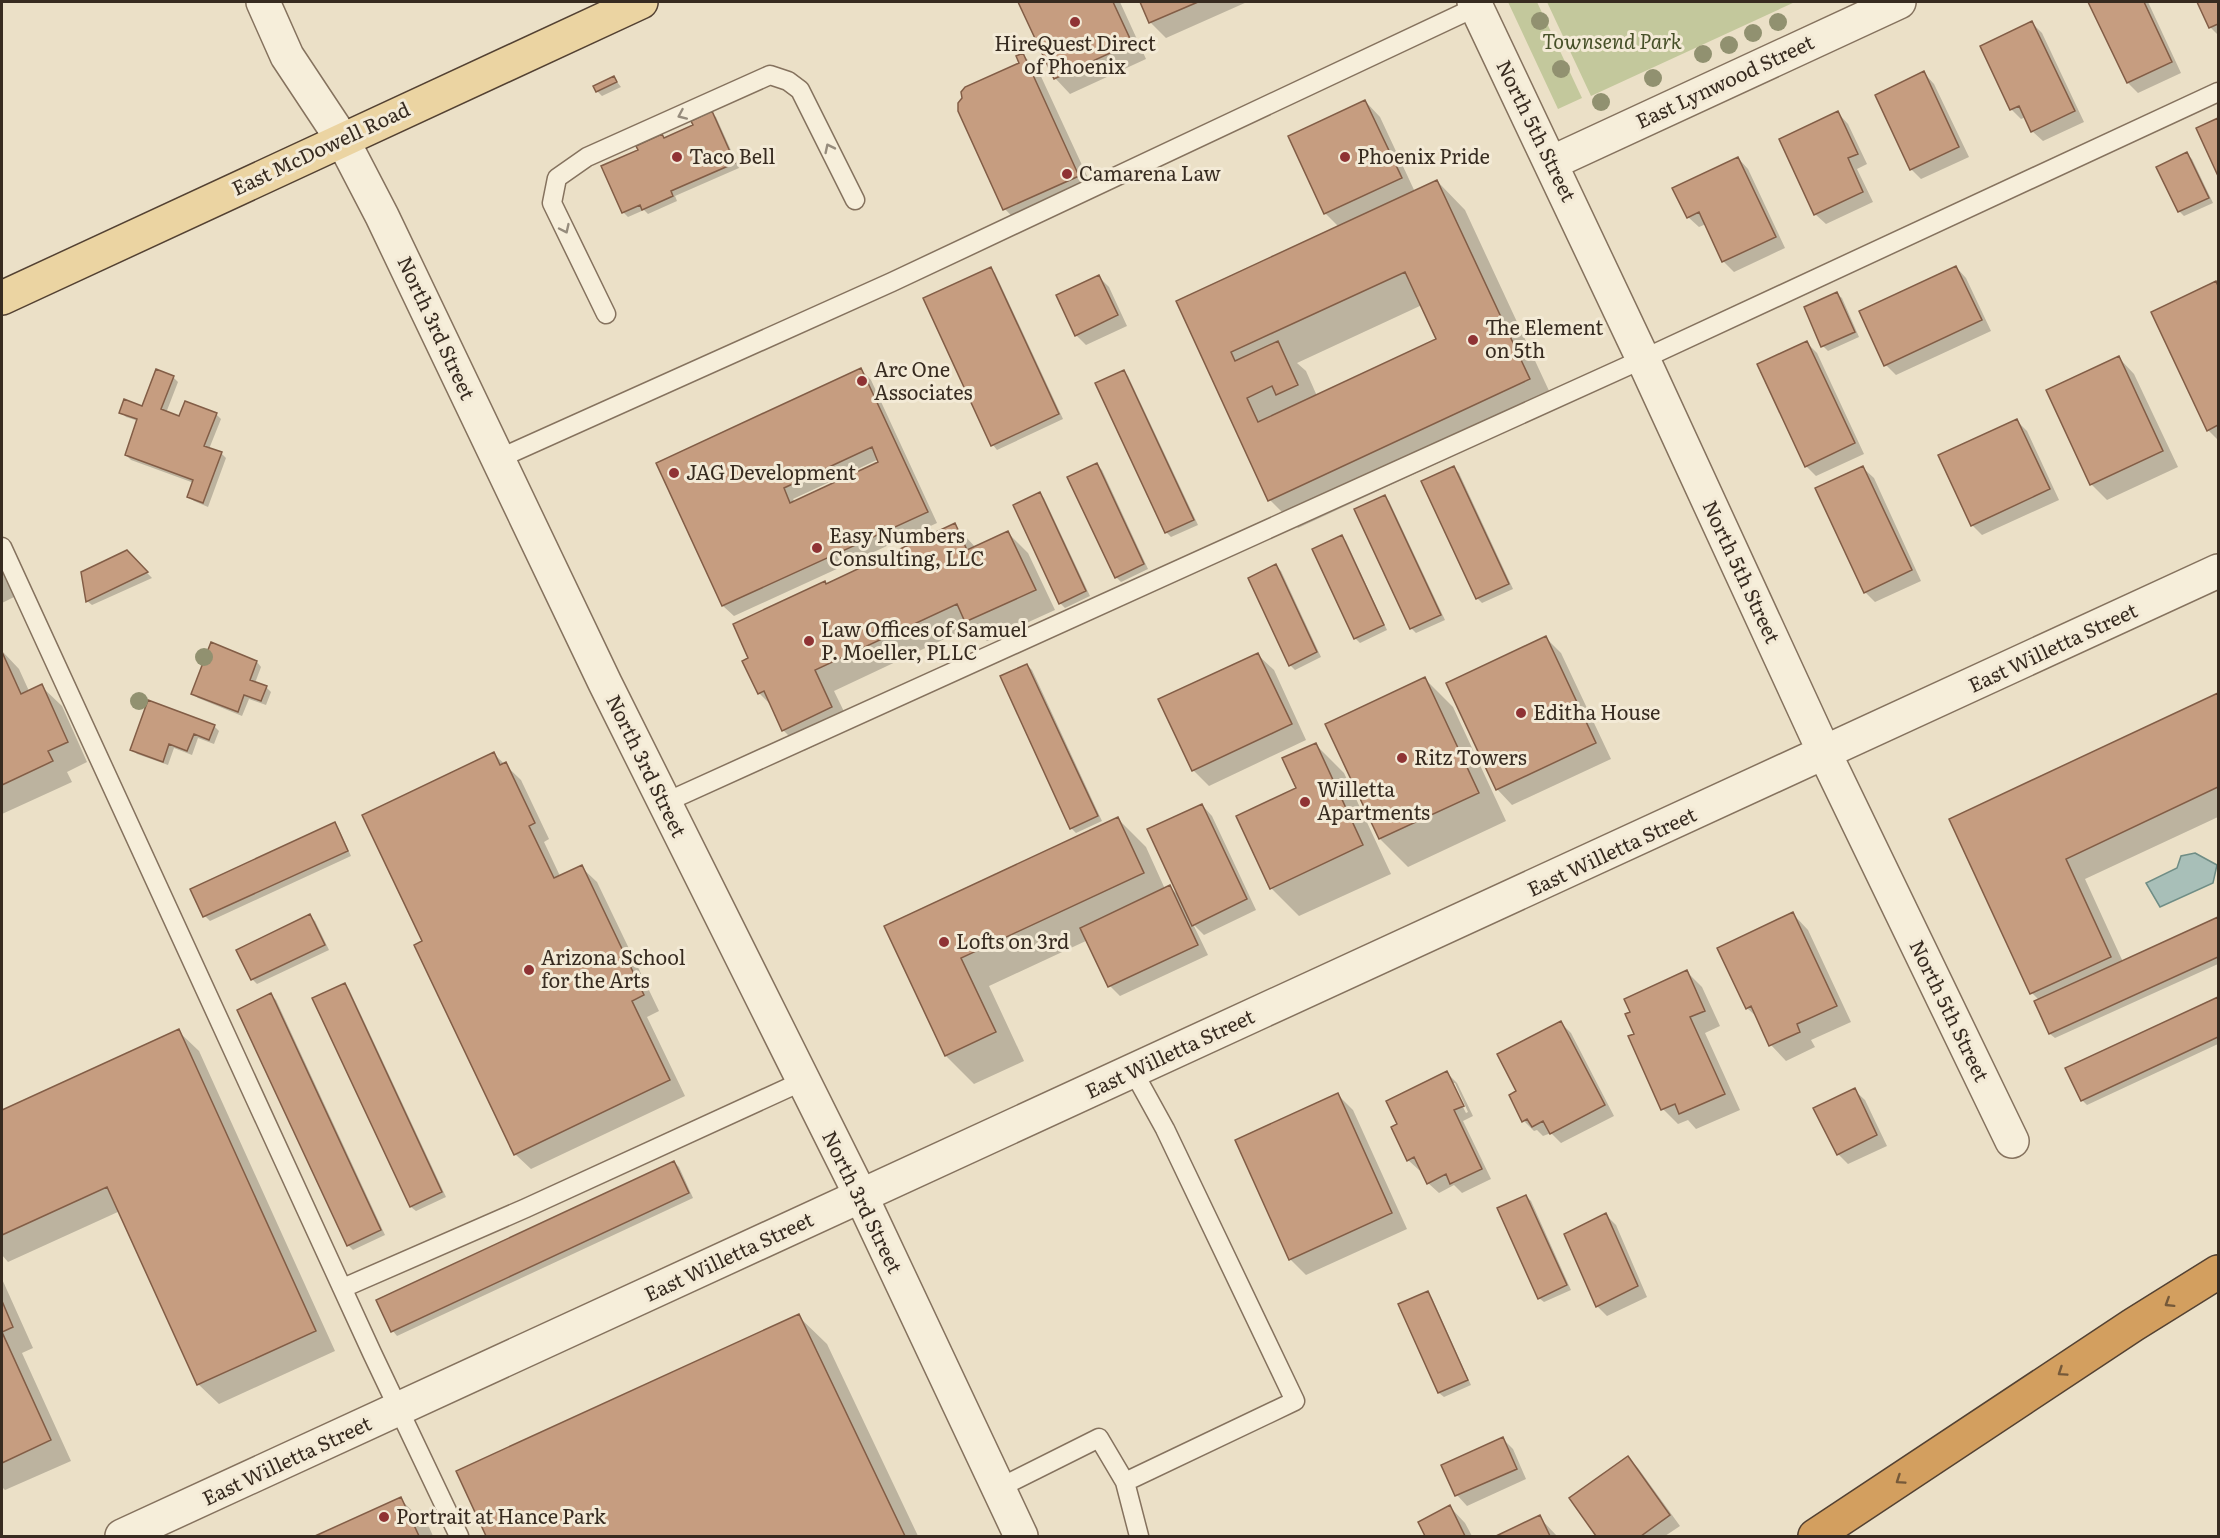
<svg xmlns="http://www.w3.org/2000/svg" width="2220" height="1538" font-family="Literata,serif">
  <style>
    .green { fill: #c3c89c }
    .water { fill: #a8bfb8; stroke: #6f8d85; stroke-width: 1.5 }
    .shadow { fill: #0003; fill-rule: evenodd }
    .building { fill: #c69d80; stroke: #825d46; stroke-width: 1.5; fill-rule: evenodd }
    .lines { fill: none; stroke-linecap: round; stroke-linejoin: round }
    .service-casing { stroke: #85725e; stroke-width: 21 }
    .minor-casing { stroke: #85725e; stroke-width: 36 }
    .tertiary-casing { stroke: #85725e; stroke-width: 36 }
    .primary-casing { stroke: #534132; stroke-width: 36 }
    .motorway-casing { stroke: #534132; stroke-width: 36 }
    .service { stroke: #f6eeda; stroke-width: 18 }
    .minor { stroke: #f6eeda; stroke-width: 33 }
    .tertiary { stroke: #f6eeda; stroke-width: 33 }
    .primary { stroke: #ebd4a2; stroke-width: 33 }
    .motorway { stroke: #d39f5f; stroke-width: 33 }
    .tree { fill: #919170 }
    .oneway { stroke: #968c7d }
    .oneway2 { stroke: #755939 }
    .poi-dot { fill: #8f3334; stroke: #f3ead6; stroke-width: 2 }
    .labels { text-anchor: middle; stroke-width: 6; stroke-linejoin: round; paint-order: stroke }
    .park-label { font-size: 20px; font-style: italic; fill: #475129; stroke: #f3ead6 }
    .poi-label { font-size: 20px; fill: #372b20; stroke: #f3ead6; text-anchor: start }
    .street-label { font-size: 20px; fill: #372b20; stroke: #f3ead6 }
  </style>
  <rect width="100%" height="100%" fill="#ebe0c7"/>
  <path class="green" d="M 1508,2 L 1537,2 L 1582,98 L 1558,109 Z
    M 1547,2 L 1795,2 L 1591,96 Z"/>
  <path class="water" d="M 2195,853 L 2217,865 L 2213,883 L 2160,907 L 2146,883 L 2177,868 L 2181,856 Z"/>
  <path class="shadow" d="M 1020,2 L 1120,2 L 1146,59 L 1070,94 L 1055,78 Z
    M 1141,2 L 1247,2 L 1166,38 L 1151,23 Z
    M 2090,2 L 2148,2 L 2181,73 L 2138,93 L 2128,83 Z
    M 2198,2 L 2218,2 L 2218,35 L 2210,27 Z
    M 2032,23 L 2042,33 L 2084,122 L 2043,141 L 2032,131 L 2026,117 L 2021,119 L 2011,109 Z
    M 1023,55 L 1038,70 L 1094,191 L 1020,225 L 1005,209 L 959,110 L 1021,64 Z
    M 1924,73 L 1934,84 L 1969,157 L 1921,179 L 1911,169 Z
    M 614,78 L 621,87 L 602,96 L 597,91 Z
    M 1365,101 L 1380,117 L 1415,192 L 1437,181 L 1465,210 L 1557,408 L 1298,528 L 1270,500 L 1178,302 L 1339,227 L 1325,213 ZM 1422,305 L 1438,340 L 1317,396 L 1306,371 L 1297,363 Z
    M 711,113 L 716,117 L 739,168 L 675,196 L 677,201 L 648,214 L 644,210 L 628,217 L 623,212 L 640,151 L 662,136 L 665,139 L 695,126 Z
    M 1838,113 L 1848,124 L 1867,164 L 1857,169 L 1873,202 L 1826,224 L 1815,214 Z
    M 2218,119 L 2218,173 L 2198,129 Z
    M 2187,154 L 2192,159 L 2213,203 L 2184,216 L 2179,211 Z
    M 1738,158 L 1748,169 L 1785,248 L 1734,272 L 1724,262 L 1706,224 L 1699,227 L 1688,217 Z
    M 1956,267 L 1966,278 L 1991,331 L 1896,375 L 1886,365 Z
    M 991,269 L 995,273 L 1063,419 L 997,450 L 993,445 Z
    M 1099,277 L 1109,287 L 1127,326 L 1086,345 L 1076,335 Z
    M 2216,283 L 2218,286 L 2218,440 L 2208,430 Z
    M 1837,294 L 1842,298 L 1859,337 L 1828,351 L 1823,346 Z
    M 1807,343 L 1817,353 L 1864,454 L 1816,476 L 1806,466 Z
    M 2119,358 L 2134,374 L 2178,467 L 2107,500 L 2091,484 Z
    M 861,370 L 871,380 L 937,523 L 734,616 L 723,606 L 658,464 ZM 879,459 L 880,462 L 795,502 L 793,499 Z
    M 1124,372 L 1128,376 L 1198,525 L 1171,537 L 1166,532 L 1097,384 Z
    M 173,377 L 178,382 L 166,413 L 180,418 L 216,414 L 221,419 L 209,449 L 221,453 L 226,458 L 208,507 L 194,501 L 189,497 L 194,483 L 131,460 L 126,455 L 138,421 L 126,417 L 121,412 L 143,408 Z
    M 2016,420 L 2027,431 L 2059,500 L 1982,535 L 1972,525 Z
    M 1097,465 L 1102,470 L 1148,569 L 1121,582 L 1116,577 Z
    M 1454,468 L 1459,473 L 1513,589 L 1482,603 L 1478,599 L 1423,482 Z
    M 1863,468 L 1874,478 L 1921,581 L 1875,602 L 1865,592 Z
    M 1040,494 L 1044,498 L 1090,596 L 1065,608 L 1060,603 Z
    M 1385,496 L 1389,501 L 1445,620 L 1416,633 L 1411,628 Z
    M 955,525 L 976,548 L 1008,533 L 1028,553 L 1055,610 L 987,641 L 972,626 L 834,691 L 852,728 L 804,751 L 783,730 L 772,706 L 759,693 L 750,659 L 735,625 Z
    M 1341,536 L 1346,541 L 1387,630 L 1360,643 L 1355,638 Z
    M 127,552 L 152,578 L 92,605 L 87,601 Z
    M 1276,566 L 1281,571 L 1321,657 L 1295,670 L 1290,665 Z
    M 2,570 L 14,597 L 2,603 Z
    M 1546,638 L 1561,653 L 1611,759 L 1512,805 L 1497,789 Z
    M 2,651 L 19,669 L 29,691 L 41,686 L 62,706 L 87,762 L 67,772 L 72,782 L 2,814 Z
    M 1258,655 L 1274,670 L 1306,740 L 1209,786 L 1193,770 Z
    M 257,662 L 261,667 L 255,683 L 266,687 L 271,692 L 266,705 L 249,699 L 242,716 L 198,698 L 193,694 Z
    M 1027,665 L 1032,670 L 1102,821 L 1076,833 L 1071,828 L 1002,677 Z
    M 1425,679 L 1453,707 L 1506,821 L 1408,867 L 1380,839 Z
    M 2218,695 L 2218,817 L 2085,879 L 2123,962 L 2218,918 L 2218,964 L 2055,1038 L 2050,1034 L 2036,1002 L 2039,1000 L 2032,993 L 1951,819 Z
    M 214,726 L 219,731 L 214,744 L 198,738 L 192,755 L 174,748 L 168,765 L 137,754 L 132,749 Z
    M 1315,744 L 1344,773 L 1391,874 L 1299,916 L 1271,888 L 1298,788 Z
    M 494,754 L 521,780 L 549,839 L 544,842 L 560,876 L 581,867 L 597,882 L 659,1011 L 647,1017 L 685,1096 L 531,1169 L 515,1154 L 424,942 Z
    M 1202,805 L 1212,816 L 1256,910 L 1204,935 L 1193,924 L 1208,955 L 1120,996 L 1110,986 L 1088,940 L 989,986 L 1024,1061 L 974,1084 L 946,1056 L 886,926 L 1117,818 L 1146,847 L 1165,889 L 1170,887 L 1181,898 Z
    M 335,824 L 339,829 L 351,856 L 210,921 L 205,916 L 192,890 Z
    M 1793,914 L 1808,930 L 1851,1022 L 1811,1040 L 1815,1047 L 1786,1061 L 1771,1045 L 1759,1019 L 1747,1008 Z
    M 310,916 L 315,921 L 329,950 L 257,984 L 252,979 Z
    M 1687,972 L 1702,987 L 1720,1026 L 1705,1033 L 1740,1110 L 1696,1129 L 1688,1120 L 1678,1124 L 1663,1109 L 1636,1034 Z
    M 344,984 L 349,989 L 446,1197 L 416,1211 L 411,1207 L 314,998 Z
    M 271,995 L 276,1000 L 385,1235 L 353,1250 L 348,1245 Z
    M 2218,999 L 2218,1044 L 2087,1105 L 2082,1100 L 2067,1069 Z
    M 1561,1023 L 1571,1033 L 1614,1116 L 1561,1143 L 1551,1133 L 1543,1136 L 1537,1130 L 1534,1131 L 1524,1121 L 1518,1092 Z
    M 178,1031 L 199,1051 L 335,1351 L 219,1404 L 198,1384 L 120,1211 L 8,1262 L 2,1255 L 2,1111 Z
    M 1447,1073 L 1457,1083 L 1473,1116 L 1463,1121 L 1491,1179 L 1462,1193 L 1454,1185 L 1439,1193 L 1428,1183 L 1422,1168 L 1419,1170 L 1408,1160 L 1399,1124 ZM 1451,1083 L 1455,1083 L 1468,1112 L 1466,1113 Z
    M 1854,1090 L 1865,1100 L 1887,1146 L 1848,1164 L 1838,1154 Z
    M 1338,1095 L 1353,1110 L 1407,1229 L 1306,1275 L 1290,1259 Z
    M 674,1162 L 679,1167 L 693,1198 L 397,1336 L 393,1331 Z
    M 1526,1196 L 1531,1201 L 1571,1290 L 1544,1302 L 1539,1298 Z
    M 1606,1215 L 1616,1225 L 1647,1297 L 1607,1316 L 1597,1306 Z
    M 2,1279 L 33,1348 L 22,1353 L 71,1461 L 5,1490 L 2,1487 Z
    M 1428,1293 L 1432,1298 L 1471,1385 L 1444,1397 L 1439,1393 L 1400,1305 Z
    M 798,1316 L 827,1344 L 918,1536 L 488,1536 L 458,1472 Z
    M 1503,1439 L 1513,1449 L 1526,1479 L 1467,1506 L 1457,1495 L 1443,1465 Z
    M 1628,1458 L 1638,1468 L 1680,1526 L 1665,1536 L 1598,1536 L 1571,1499 Z
    M 400,1499 L 429,1527 L 433,1536 L 318,1536 Z
    M 1450,1507 L 1465,1523 L 1472,1536 L 1427,1536 L 1420,1523 Z
    M 1539,1517 L 1557,1536 L 1500,1536 Z"/>
  <path class="building" d="M 1018,2 L 1113,2 L 1132,43 L 1054,79 Z
    M 1140,2 L 1198,2 L 1149,23 Z
    M 2088,2 L 2144,2 L 2172,62 L 2127,83 Z
    M 2197,2 L 2218,2 L 2218,24 L 2209,28 Z
    M 2032,21 L 2075,111 L 2031,132 L 2019,106 L 2010,110 L 1980,46 Z
    M 1023,53 L 1079,176 L 1003,210 L 958,111 L 958,103 L 962,98 L 961,92 L 965,87 L 1019,63 L 1016,56 Z
    M 1924,71 L 1959,147 L 1910,170 L 1875,95 Z
    M 614,76 L 617,82 L 596,92 L 593,86 Z
    M 1365,100 L 1402,178 L 1324,214 L 1288,136 Z
    M 712,111 L 735,163 L 671,191 L 673,196 L 642,210 L 640,205 L 622,213 L 601,166 L 638,150 L 636,146 L 662,134 L 664,138 L 693,125 L 691,121 Z
    M 1838,111 L 1858,154 L 1848,158 L 1863,192 L 1814,215 L 1779,139 Z
    M 2218,118 L 2218,176 L 2196,128 Z
    M 2187,152 L 2209,198 L 2178,212 L 2156,167 Z
    M 1738,157 L 1776,237 L 1722,262 L 1699,212 L 1687,218 L 1672,188 Z
    M 1437,180 L 1530,379 L 1268,501 L 1176,301 ZM 1405,272 L 1436,339 L 1258,422 L 1247,398 L 1272,386 L 1276,395 L 1298,385 L 1278,341 L 1235,361 L 1231,352 Z
    M 1956,266 L 1982,320 L 1884,366 L 1859,311 Z
    M 991,267 L 1059,414 L 991,446 L 923,298 Z
    M 1099,275 L 1118,315 L 1075,336 L 1056,295 Z
    M 2216,281 L 2218,286 L 2218,425 L 2207,431 L 2151,312 Z
    M 1837,292 L 1855,332 L 1821,347 L 1804,307 Z
    M 1807,341 L 1855,443 L 1805,467 L 1757,364 Z
    M 2119,356 L 2163,451 L 2090,485 L 2046,390 Z
    M 861,368 L 928,512 L 722,606 L 656,463 ZM 872,447 L 878,462 L 790,503 L 784,488 Z
    M 156,369 L 174,376 L 161,409 L 179,416 L 185,401 L 217,413 L 204,446 L 222,452 L 203,503 L 187,497 L 193,480 L 125,455 L 137,419 L 119,413 L 124,399 L 142,406 Z
    M 1124,370 L 1194,520 L 1165,533 L 1095,383 Z
    M 2017,419 L 2050,489 L 1971,526 L 1938,455 Z
    M 1097,463 L 1144,564 L 1115,578 L 1067,477 Z
    M 1454,466 L 1509,584 L 1476,599 L 1421,481 Z
    M 1863,466 L 1912,570 L 1864,593 L 1815,488 Z
    M 1040,492 L 1086,591 L 1059,604 L 1013,505 Z
    M 1385,495 L 1441,615 L 1410,629 L 1354,509 Z
    M 955,523 L 967,550 L 1008,531 L 1036,590 L 965,622 L 957,604 L 815,670 L 832,707 L 782,731 L 764,691 L 758,694 L 742,661 L 748,658 L 733,624 L 825,581 L 826,584 Z
    M 1342,535 L 1384,625 L 1354,639 L 1312,549 Z
    M 127,550 L 148,572 L 86,602 L 81,572 Z
    M 1276,564 L 1317,652 L 1289,666 L 1248,578 Z
    M 1546,636 L 1596,743 L 1496,790 L 1446,683 Z
    M 211,642 L 257,661 L 250,680 L 267,686 L 261,701 L 244,695 L 238,712 L 191,694 Z
    M 2,652 L 21,694 L 42,684 L 68,742 L 48,751 L 53,761 L 2,785 Z
    M 1258,653 L 1292,724 L 1192,771 L 1158,699 Z
    M 1027,664 L 1098,816 L 1070,829 L 1000,676 Z
    M 1425,677 L 1479,793 L 1379,839 L 1325,724 Z
    M 2218,693 L 2218,787 L 2066,859 L 2111,957 L 2030,994 L 1949,819 Z
    M 148,700 L 215,725 L 209,740 L 194,734 L 187,751 L 169,744 L 163,762 L 130,750 Z
    M 1316,743 L 1363,845 L 1270,889 L 1236,816 L 1296,788 L 1282,758 Z
    M 494,752 L 500,765 L 506,762 L 535,823 L 529,826 L 554,878 L 582,865 L 644,995 L 632,1001 L 670,1080 L 514,1155 L 414,945 L 422,941 L 362,815 Z
    M 1202,804 L 1247,899 L 1192,926 L 1147,829 Z
    M 1118,817 L 1144,873 L 961,958 L 996,1032 L 945,1056 L 884,926 Z
    M 335,822 L 348,851 L 203,917 L 190,889 Z
    M 1170,885 L 1198,945 L 1108,987 L 1080,928 Z
    M 1793,912 L 1837,1006 L 1797,1024 L 1800,1032 L 1769,1046 L 1751,1006 L 1746,1009 L 1717,948 Z
    M 310,914 L 325,945 L 251,980 L 236,950 Z
    M 2218,917 L 2218,957 L 2049,1034 L 2034,1001 Z
    M 1687,970 L 1705,1011 L 1690,1017 L 1725,1094 L 1679,1114 L 1675,1104 L 1661,1110 L 1628,1036 L 1634,1034 L 1625,1014 L 1630,1012 L 1624,999 Z
    M 345,983 L 442,1192 L 410,1207 L 312,998 Z
    M 271,993 L 381,1230 L 347,1246 L 237,1010 Z
    M 2218,997 L 2218,1037 L 2081,1101 L 2065,1068 Z
    M 1561,1021 L 1605,1105 L 1550,1134 L 1543,1121 L 1532,1127 L 1527,1119 L 1522,1122 L 1509,1095 L 1516,1091 L 1497,1054 Z
    M 179,1029 L 316,1331 L 197,1385 L 107,1187 L 2,1235 L 2,1110 Z
    M 1447,1071 L 1464,1106 L 1454,1110 L 1482,1169 L 1450,1184 L 1446,1174 L 1427,1184 L 1414,1157 L 1407,1161 L 1391,1127 L 1397,1124 L 1386,1101 Z
    M 1855,1088 L 1877,1135 L 1837,1155 L 1813,1108 Z
    M 1338,1093 L 1392,1213 L 1289,1260 L 1235,1140 Z
    M 674,1161 L 689,1193 L 391,1332 L 376,1300 Z
    M 1526,1195 L 1567,1285 L 1538,1299 L 1497,1208 Z
    M 1606,1213 L 1638,1286 L 1596,1307 L 1564,1234 Z
    M 1428,1291 L 1468,1380 L 1438,1393 L 1398,1304 Z
    M 2,1301 L 13,1327 L 2,1332 L 51,1440 L 2,1463 Z
    M 799,1314 L 905,1536 L 486,1536 L 456,1471 Z
    M 1503,1437 L 1517,1469 L 1455,1496 L 1441,1465 Z
    M 1628,1456 L 1670,1515 L 1641,1536 L 1596,1536 L 1569,1498 Z
    M 401,1497 L 419,1536 L 315,1536 Z
    M 1450,1505 L 1465,1536 L 1425,1536 L 1418,1522 Z
    M 1540,1515 L 1550,1536 L 1496,1536 Z"/>
  <g class="lines">
    <g class="service-casing">
      <path id="service" d="M 606,314 L 552,203 L 557,178 L 587,157 L 770,75 L 788,81 L 800,90 L 855,200
        M 498,459 L 892,282 L 1476,7
        M 2,547 L 372,1353 L 459,1536
        M 664,803 L 1643,359 L 2218,92
        M 343,1288 L 526,1208 L 803,1081
        M 1125,1482 L 1295,1401 L 1165,1129 L 1133,1071
        M 999,1488 L 1099,1438 L 1125,1482 L 1139,1536"/>
    </g>
    <g class="minor-casing">
      <path id="minor" d="M 1474,2 L 1643,359 L 1825,754 L 2012,1141
        M 1551,163 L 1899,2
        M 122,1536 L 2218,571"/>
    </g>
    <g class="tertiary-casing">
      <path id="tertiary" d="M 263,2 L 287,56 L 342,139 L 382,216 L 605,683 L 861,1196 L 1021,1536"/>
    </g>
    <g class="primary-casing">
      <path id="primary" d="M 2,298 L 641,2"/>
    </g>
    <g class="motorway-casing">
      <path id="motorway" d="M 1815,1536 L 2133,1325 L 2218,1272"/>
    </g>
    <use href="#service" class="service"/>
    <use href="#minor" class="minor"/>
    <use href="#tertiary" class="tertiary"/>
    <use href="#primary" class="primary"/>
    <use href="#motorway" class="motorway"/>
  </g>
  <g class="tree">
    <circle cx="1540" cy="21" r="9"/>
    <circle cx="1778" cy="22" r="9"/>
    <circle cx="1753" cy="33" r="9"/>
    <circle cx="1729" cy="45" r="9"/>
    <circle cx="1703" cy="54" r="9"/>
    <circle cx="1561" cy="69" r="9"/>
    <circle cx="1653" cy="78" r="9"/>
    <circle cx="1601" cy="102" r="9"/>
    <circle cx="204" cy="657" r="9"/>
    <circle cx="139" cy="701" r="9"/>
  </g>
  <defs><path id="oneway-chevron" d="M-2-3.5L2.5 0L-2 3.5" fill="none" stroke-width="1.6" stroke-linecap="round" stroke-linejoin="round" transform="scale(1.5)"/></defs>
  <g class="oneway">
    <use href="#oneway-chevron" transform="translate(682 115) rotate(156)"/>
    <use href="#oneway-chevron" transform="translate(829 148) rotate(-116)"/>
    <use href="#oneway-chevron" transform="translate(565 229) rotate(65)"/>
  </g>
  <g class="oneway2">
    <use href="#oneway-chevron" transform="translate(2169 1303) rotate(148)"/>
    <use href="#oneway-chevron" transform="translate(2062 1372) rotate(146)"/>
    <use href="#oneway-chevron" transform="translate(1900 1480) rotate(146)"/>
  </g>
  <g class="poi-dot">
    <circle cx="1075" cy="22" r="6"/>
    <circle cx="677" cy="157" r="6"/>
    <circle cx="1345" cy="157" r="6"/>
    <circle cx="1067" cy="174" r="6"/>
    <circle cx="1473" cy="340" r="6"/>
    <circle cx="862" cy="381" r="6"/>
    <circle cx="674" cy="473" r="6"/>
    <circle cx="817" cy="548" r="6"/>
    <circle cx="809" cy="641" r="6"/>
    <circle cx="1521" cy="713" r="6"/>
    <circle cx="1402" cy="758" r="6"/>
    <circle cx="1305" cy="802" r="6"/>
    <circle cx="944" cy="942" r="6"/>
    <circle cx="529" cy="970" r="6"/>
    <circle cx="384" cy="1517" r="6"/>
  </g>
  <g class="labels">
    <g class="park-label">
      <text x="1612" y="49">Townsend Park</text>
    </g>
    <g class="poi-label">
      <text x="1075" y="51" text-anchor="middle">HireQuest Direct<tspan x="1075" dy="23">of Phoenix</tspan></text>
      <text x="689" y="164">Taco Bell</text>
      <text x="1357" y="164">Phoenix Pride</text>
      <text x="1079" y="181">Camarena Law</text>
      <text x="1485" y="335">The Element<tspan x="1485" dy="23">on 5th</tspan></text>
      <text x="874" y="377">Arc One<tspan x="874" dy="23">Associates</tspan></text>
      <text x="686" y="480">JAG Development</text>
      <text x="829" y="543">Easy Numbers<tspan x="829" dy="23">Consulting, LLC</tspan></text>
      <text x="821" y="637">Law Offices of Samuel<tspan x="821" dy="23">P. Moeller, PLLC</tspan></text>
      <text x="1533" y="720">Editha House</text>
      <text x="1414" y="765">Ritz Towers</text>
      <text x="1317" y="797">Willetta<tspan x="1317" dy="23">Apartments</tspan></text>
      <text x="956" y="949">Lofts on 3rd</text>
      <text x="541" y="965">Arizona School<tspan x="541" dy="23">for the Arts</tspan></text>
      <text x="396" y="1524">Portrait at Hance Park</text>
    </g>
    <g class="street-label">
      <text transform="translate(1725 82) rotate(-25)" y="7">East Lynwood Street</text>
      <text transform="translate(1536 131) rotate(64)" y="7">North 5th Street</text>
      <text transform="translate(321 149) rotate(-25)" y="7">East McDowell Road</text>
      <text transform="translate(436 328) rotate(65)" y="7">North 3rd Street</text>
      <text transform="translate(1741 572) rotate(65)" y="7">North 5th Street</text>
      <text transform="translate(2053 648) rotate(-25)" y="7">East Willetta Street</text>
      <text transform="translate(646 766) rotate(64)" y="7">North 3rd Street</text>
      <text transform="translate(1612 852) rotate(-25)" y="7">East Willetta Street</text>
      <text transform="translate(1949 1011) rotate(64)" y="7">North 5th Street</text>
      <text transform="translate(1170 1054) rotate(-25)" y="7">East Willetta Street</text>
      <text transform="translate(862 1202) rotate(64)" y="7">North 3rd Street</text>
      <text transform="translate(729 1257) rotate(-25)" y="7">East Willetta Street</text>
      <text transform="translate(287 1461) rotate(-25)" y="7">East Willetta Street</text>
    </g>
  </g>
  <rect width="2220" height="1538" fill="none" stroke="#372b20" stroke-width="6"/>
</svg>
